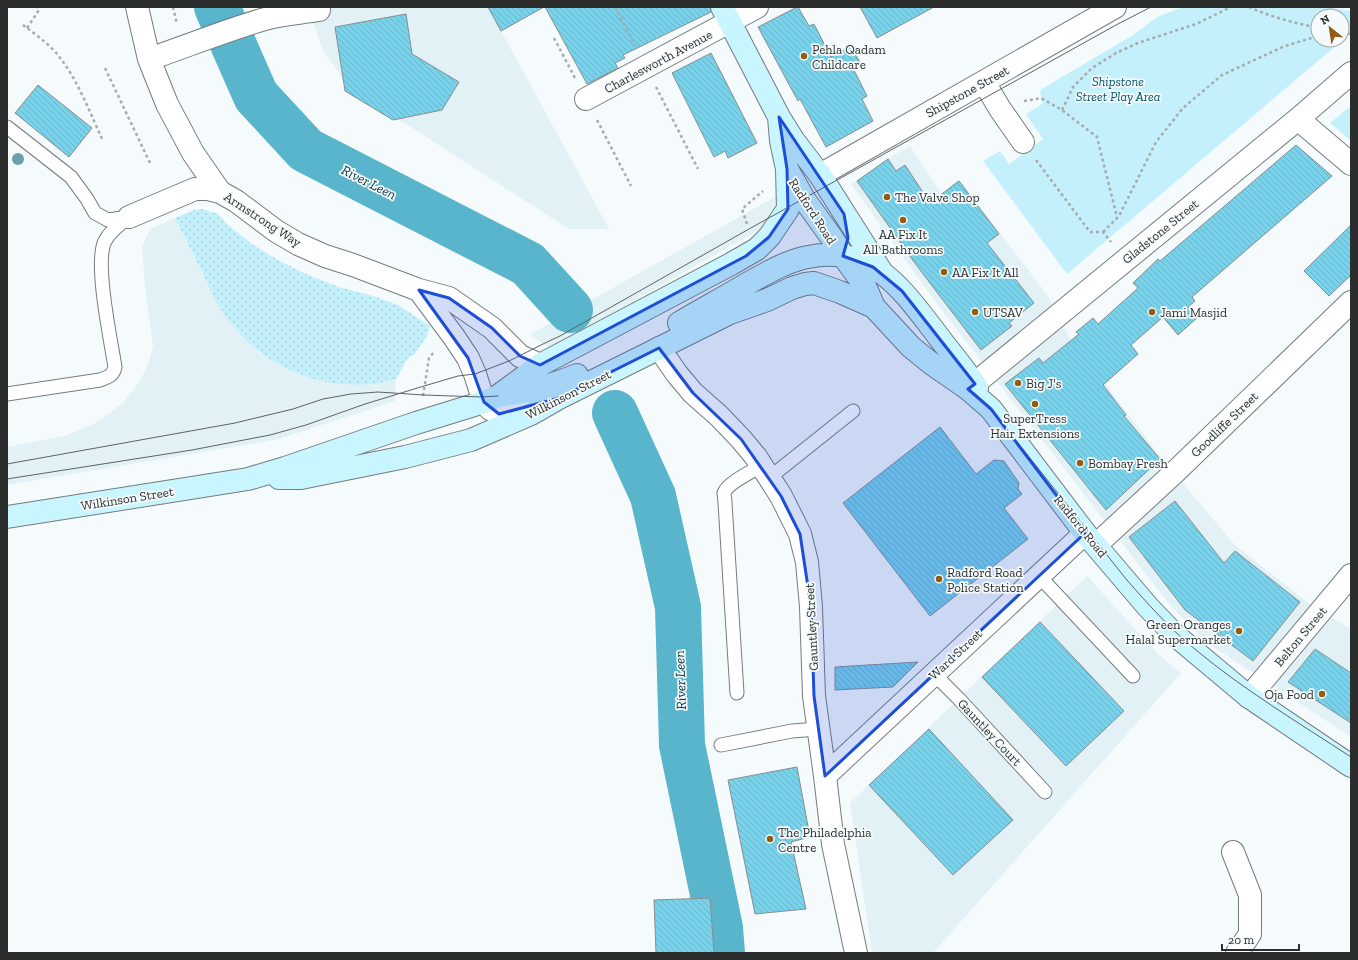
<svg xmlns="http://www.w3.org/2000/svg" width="1358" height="960" font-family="'Zilla Slab',serif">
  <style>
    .built { fill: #e2f1f5 }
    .grass { fill: url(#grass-dots) }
    .park { fill: #c4f0fc; fill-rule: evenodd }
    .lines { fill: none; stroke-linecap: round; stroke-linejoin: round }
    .river { stroke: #58b5cc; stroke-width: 46 }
    .building { fill: url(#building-back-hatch); stroke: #888d8f }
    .lane-casing { stroke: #767b7c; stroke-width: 15 }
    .street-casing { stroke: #767b7c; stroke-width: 24 }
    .secondary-casing { stroke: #767b7c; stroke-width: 24 }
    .path { stroke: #a7abac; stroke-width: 2.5; stroke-dasharray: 3 3; stroke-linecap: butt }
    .lane { stroke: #fff; stroke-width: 13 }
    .street { stroke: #fff; stroke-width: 22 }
    .secondary { stroke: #c9f5ff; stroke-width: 22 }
    .tram { stroke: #5f6262; stroke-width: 1 }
    .tree { fill: #6ea0a9 }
    .marked { fill: #1d4ed8; fill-opacity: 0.2; stroke: #1d4ed8; stroke-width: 3; stroke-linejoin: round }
    .poi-dot { fill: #935c14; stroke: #f5fbfc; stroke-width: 1.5 }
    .labels { text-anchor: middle; stroke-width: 3.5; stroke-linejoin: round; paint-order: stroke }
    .poi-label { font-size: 13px; fill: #2c2e2e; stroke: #f5fbfc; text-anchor: start }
    .street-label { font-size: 13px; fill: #2c2e2e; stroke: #f5fbfc }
    .park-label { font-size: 13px; font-style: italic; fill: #005565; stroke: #f5fbfc }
    .water-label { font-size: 14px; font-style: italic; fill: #05333d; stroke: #f5fbfc }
  </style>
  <defs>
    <pattern id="grass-dots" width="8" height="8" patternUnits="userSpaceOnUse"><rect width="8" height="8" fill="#c4f0fc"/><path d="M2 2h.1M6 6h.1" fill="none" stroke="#a9ced8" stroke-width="1.8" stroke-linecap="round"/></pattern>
    <pattern id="building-back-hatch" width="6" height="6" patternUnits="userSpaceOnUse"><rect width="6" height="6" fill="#77d3eb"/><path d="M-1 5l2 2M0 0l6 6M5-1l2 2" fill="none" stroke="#67b5ca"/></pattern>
  </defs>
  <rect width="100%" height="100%" fill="#f5fbfc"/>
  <path class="built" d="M 307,7 L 544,7 L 501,31 L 609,229 L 569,229 L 350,88 L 324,52 Z
    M 910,146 L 941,193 L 959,179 L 1048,296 L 1068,335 L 1163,460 L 1235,545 L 1311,605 L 1351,629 L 1351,737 L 1206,642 L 1169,604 L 934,300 L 851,184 L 889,158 Z
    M 782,193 L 775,221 L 552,347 L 543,344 L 529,335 Z
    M 175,218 L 220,308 L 231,325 L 245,340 L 261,354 L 279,365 L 301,375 L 372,384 L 396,379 L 395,401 L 279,439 L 7,485 L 7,447 L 68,435 L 95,423 L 109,414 L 122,403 L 133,391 L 142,377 L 149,362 L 153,346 L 145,287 L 142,246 L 150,229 Z
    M 1087,576 L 1156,652 L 1181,673 L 933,953 L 872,953 L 850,803 Z"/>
  <path class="grass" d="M 203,209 L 218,214 L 228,225 L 252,244 L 278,260 L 306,274 L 339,287 L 373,296 L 398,305 L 430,326 L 427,336 L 415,354 L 408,358 L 396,379 C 388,381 380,383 372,384 C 312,390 251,360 220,308 C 214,299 210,288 205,278 C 195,258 185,238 175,218 L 194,210 Z"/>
  <path class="park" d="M 1183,7 L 1326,7 L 1351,11 L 1351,33 L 1067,274 L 983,161 L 1000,151 L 1009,164 L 1043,139 L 1026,114 L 1042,104 L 1040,90 L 1133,35 L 1157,17 ZM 1318,16 L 1342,16 L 1342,40 L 1318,40 Z
    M 1351,106 L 1351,141 L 1330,123 Z"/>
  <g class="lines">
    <path class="river" d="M 217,7 L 256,96 L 306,150 L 528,264 L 570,310
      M 615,413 L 653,496 L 678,607 L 682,745 L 720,928 L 722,953"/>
  </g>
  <path class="building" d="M 488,7 L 544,7 L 501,31 Z
    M 545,7 L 710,7 L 711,12 L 623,55 L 625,58 L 615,63 L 618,68 L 587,84 Z
    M 797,7 L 798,7 L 809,26 L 814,24 L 831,57 L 851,46 L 862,66 L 854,70 L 867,96 L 862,99 L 873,121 L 826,147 L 800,99 L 798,101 L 758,27 Z
    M 860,7 L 934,7 L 877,38 Z
    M 406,14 L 412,54 L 459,82 L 442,110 L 393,120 L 345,91 L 335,27 Z
    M 711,53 L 757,143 L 728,158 L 725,151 L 714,157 L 672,73 Z
    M 38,85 L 92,128 L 69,157 L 15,113 Z
    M 1296,145 L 1332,176 L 1192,297 L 1195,301 L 1188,307 L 1197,318 L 1178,335 L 1163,317 L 1131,345 L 1138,354 L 1103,385 L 1126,415 L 1124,416 L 1160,459 L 1106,510 L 1005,384 L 1039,358 L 1043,363 L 1079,334 L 1076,332 L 1093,318 L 1098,324 L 1138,288 L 1133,283 L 1158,259 L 1160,261 Z
    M 888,159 L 896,171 L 905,165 L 930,203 L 959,181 L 999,234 L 987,243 L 1034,303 L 1009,323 L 1012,326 L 981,350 L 917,266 L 857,181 Z
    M 1351,225 L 1351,275 L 1329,296 L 1304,271 Z
    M 940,427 L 976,474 L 994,460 L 1004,461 L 1019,483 L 1018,489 L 1022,494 L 1004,508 L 1028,539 L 930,616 L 843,503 Z
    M 1175,501 L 1224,563 L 1235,551 L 1300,602 L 1253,661 L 1185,610 L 1129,537 Z
    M 1040,622 L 1124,711 L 1066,766 L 982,677 Z
    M 1315,649 L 1351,673 L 1351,723 L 1288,682 Z
    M 918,662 L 893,687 L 835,690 L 835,667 Z
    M 929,729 L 1013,820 L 953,875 L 869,785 Z
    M 797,767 L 810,837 L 791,842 L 806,909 L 755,914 L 728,780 Z
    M 710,898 L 714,953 L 656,953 L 654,900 Z"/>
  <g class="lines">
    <g class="lane-casing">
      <path id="lane" d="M 7,127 L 71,177 L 87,199 L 95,213 L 108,220 L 129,217
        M 7,394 L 100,380 C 108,377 113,376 115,367 C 111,341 94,262 105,241 C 110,231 120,224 129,217
        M 769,478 L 853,411
        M 1039,576 L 1133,676
        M 934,674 L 959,699 L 1045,792
        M 737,693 L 725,503 C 725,499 724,496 724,493 C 727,483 753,471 761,466
        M 721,745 L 792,731 L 818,729"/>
    </g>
    <g class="street-casing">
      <path id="street" d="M 137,7 L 149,59 L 167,104 L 193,153 L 220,192
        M 149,59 C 188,46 226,30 265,19 C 282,14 301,13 319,10
        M 984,82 L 1000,109 L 1023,142
        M 586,99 L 757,7
        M 1298,119 L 1351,164
        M 820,175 L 1115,7
        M 129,217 L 195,189 L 208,189 L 220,192 L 236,201 L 276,231 L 298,244 L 325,256 L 353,265 L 419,290 L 449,298 L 492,328 L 520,356 L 540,365
        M 419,290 L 454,337 L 468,358 L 475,374 L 484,402 L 490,409 L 499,414 L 536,404
        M 659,348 L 677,374 L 693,393 L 719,416 L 741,439 L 756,457 L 781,496 L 800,534 L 807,562 L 811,607 L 814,696 L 825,776 L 833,844 L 856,953
        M 968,389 L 1298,119 L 1351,73
        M 1096,545 L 1174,473 L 1351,302
        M 1249,697 L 1351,575
        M 825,776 L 1085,533
        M 1233,852 L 1250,895 L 1250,934 L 1237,953"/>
    </g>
    <g class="secondary-casing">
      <path id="secondary" d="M 722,7 L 779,117 L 794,141 L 820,175 L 881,271
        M 779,117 L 781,141 L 787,169 L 804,199 L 832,238 L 843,256 L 865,286 L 874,307 L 911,347 L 932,364 L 968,389 L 991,409 L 1085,533 L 1148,607 L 1175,635 L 1249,697 L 1351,766
        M 679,323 C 701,310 723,298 745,285 C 765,274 786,261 808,257 C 871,244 902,289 935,332 C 949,351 965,369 977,388
        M 503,395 C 529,392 553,385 577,375
        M 279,478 L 301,478 L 405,457 L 471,440 L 531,414 L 559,398 L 730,313 L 767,300 L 792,288 L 805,284 L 814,283 L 840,292 L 874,307
        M 7,517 L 248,479 L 285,468 L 416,423 L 484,402 L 498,396 L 540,365 L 731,264 L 757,249 L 769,237 L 788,209 L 787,169"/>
    </g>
    <path class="path" d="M 173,7 L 177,24
      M 615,7 L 635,46
      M 1249,7 C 1271,17 1295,23 1318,28
      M 23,25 C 35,34 49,44 58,55 C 78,80 90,113 103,141
      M 27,28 L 39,10 L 37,7
      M 1342,33 L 1351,34
      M 554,38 L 575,78
      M 105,68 L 150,163
      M 656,87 L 698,169
      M 1024,101 L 1041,98 L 1062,110 L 1097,137 L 1117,217
      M 1062,110 L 1073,87 L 1092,68 L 1116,53 L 1138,43 L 1196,24 L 1231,7
      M 597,120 L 631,186
      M 1036,160 L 1090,232 L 1103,232 L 1111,242
      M 747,224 L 742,209 L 763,191
      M 1103,232 L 1119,216 L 1156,142 L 1183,108 L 1222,75 L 1285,46 L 1318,36
      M 423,396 L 429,358 L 434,352"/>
    <use href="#lane" class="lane"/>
    <use href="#street" class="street"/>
    <use href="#secondary" class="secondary"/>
    <path class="tram" d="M 991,409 L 1126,579 C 1148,604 1170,629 1196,650 C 1244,690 1299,723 1351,757
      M 7,464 L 235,423 L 293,409 L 323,399 L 351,394 L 378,392 L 424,395 L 482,397 L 498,396
      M 7,479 L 192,450 L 270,435 L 306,425 L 365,404 L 424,386 L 458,376 L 475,374 L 509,361 L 543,344 L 560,336 L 749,229 L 1116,25 L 1151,7"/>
  </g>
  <circle class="tree" cx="18" cy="159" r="6"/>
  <path class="marked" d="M 779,117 L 844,214 L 848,238 L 843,256 L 873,267 L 902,291 L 975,384 L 968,389 L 991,409 L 1085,533 L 825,776 L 814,696 L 811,607 L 800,534 L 781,496 L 741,439 L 693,393 L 659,348 L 559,398 L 499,414 L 484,402 L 468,358 L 419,290 L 449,298 L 492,328 L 520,356 L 540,365 L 746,256 L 769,237 L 788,209 L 787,169 Z"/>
  <g class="poi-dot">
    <circle cx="804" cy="56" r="4"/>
    <circle cx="887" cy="197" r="4"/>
    <circle cx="903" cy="220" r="4"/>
    <circle cx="944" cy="272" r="4"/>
    <circle cx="975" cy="312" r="4"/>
    <circle cx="1152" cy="312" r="4"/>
    <circle cx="1018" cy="383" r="4"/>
    <circle cx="1035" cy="404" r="4"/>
    <circle cx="1080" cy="463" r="4"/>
    <circle cx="939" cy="579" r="4"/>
    <circle cx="1239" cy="631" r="4"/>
    <circle cx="1322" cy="694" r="4"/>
    <circle cx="770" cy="839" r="4"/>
  </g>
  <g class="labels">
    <g class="poi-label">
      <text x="812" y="54">Pehla Qadam<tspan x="812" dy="15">Childcare</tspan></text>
      <text x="895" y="202">The Valve Shop</text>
      <text x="903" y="239" text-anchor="middle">AA Fix It<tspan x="903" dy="15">All Bathrooms</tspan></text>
      <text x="952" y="277">AA Fix It All</text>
      <text x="983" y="317">UTSAV</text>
      <text x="1160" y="317">Jami Masjid</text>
      <text x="1026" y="388">Big J's</text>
      <text x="1035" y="423" text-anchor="middle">SuperTress<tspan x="1035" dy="15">Hair Extensions</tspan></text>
      <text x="1088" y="468">Bombay Fresh</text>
      <text x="947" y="577">Radford Road<tspan x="947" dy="15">Police Station</tspan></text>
      <text x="1231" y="629" text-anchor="end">Green Oranges<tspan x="1231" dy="15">Halal Supermarket</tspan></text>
      <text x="1314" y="699" text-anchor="end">Oja Food</text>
      <text x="778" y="837">The Philadelphia<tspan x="778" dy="15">Centre</tspan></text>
    </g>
    <g class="street-label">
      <text transform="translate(658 61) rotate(-28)" y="5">Charlesworth Avenue</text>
      <text transform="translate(967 91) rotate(-29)" y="5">Shipstone Street</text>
      <text transform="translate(813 211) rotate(57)" y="5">Radford Road</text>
      <text transform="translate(263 219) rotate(33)" y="5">Armstrong Way</text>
      <text transform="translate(1160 231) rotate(-39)" y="5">Gladstone Street</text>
      <text transform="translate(568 394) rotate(-27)" y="5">Wilkinson Street</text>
      <text transform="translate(1224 424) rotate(-44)" y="5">Goodliffe Street</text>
      <text transform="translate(127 498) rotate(-9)" y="5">Wilkinson Street</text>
      <text transform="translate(1081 526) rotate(51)" y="5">Radford Road</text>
      <text transform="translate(811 627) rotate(-93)" y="5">Gauntley Street</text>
      <text transform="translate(1300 636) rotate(-50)" y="5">Belton Street</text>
      <text transform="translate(955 654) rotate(-43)" y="5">Ward Street</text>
      <text transform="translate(990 732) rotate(47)" y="5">Gauntley Court</text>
    </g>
    <g class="park-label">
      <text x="1118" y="86">Shipstone<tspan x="1118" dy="15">Street Play Area</tspan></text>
    </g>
    <g class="water-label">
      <text transform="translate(369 182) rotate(27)" y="5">River Leen</text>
      <text transform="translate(680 680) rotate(-92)" y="5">River Leen</text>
    </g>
  </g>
  <rect width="1358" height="960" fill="none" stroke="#2c2e2e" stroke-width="16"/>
  <g transform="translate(1330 28) rotate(330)"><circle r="19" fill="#f5fbfc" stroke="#a5a9aa"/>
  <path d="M0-3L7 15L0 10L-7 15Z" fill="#935c14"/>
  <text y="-6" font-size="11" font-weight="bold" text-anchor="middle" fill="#2c2e2e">N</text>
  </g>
  <path d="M1222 944v6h77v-6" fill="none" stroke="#2c2e2e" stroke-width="2"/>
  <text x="1228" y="944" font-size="12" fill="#2c2e2e" stroke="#f5fbfc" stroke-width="3" paint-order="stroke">20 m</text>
</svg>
